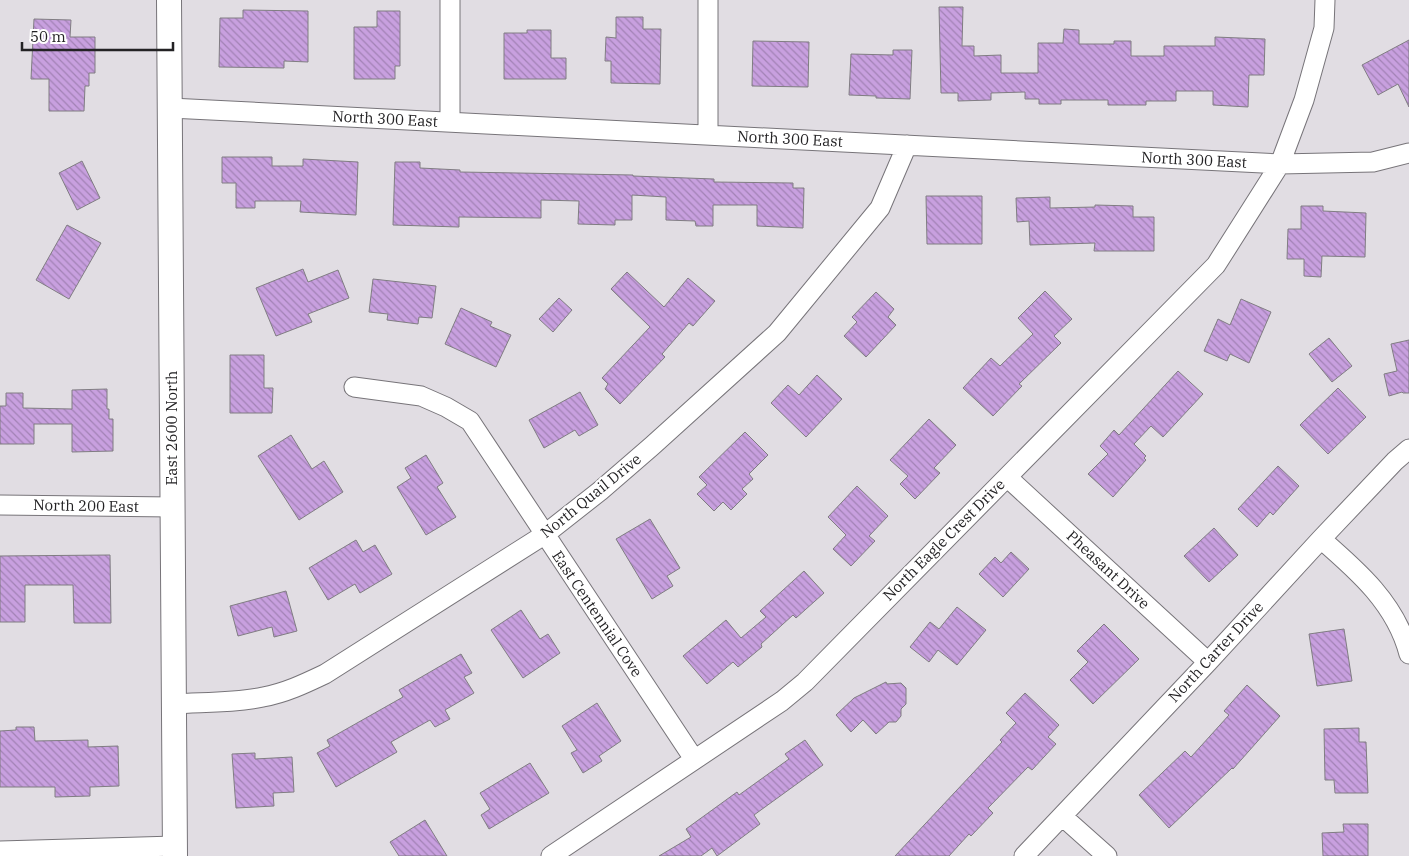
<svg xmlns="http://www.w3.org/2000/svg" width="1409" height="856" font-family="'IBM Plex Serif',serif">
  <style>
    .building { fill: url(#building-back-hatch); stroke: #807d82 }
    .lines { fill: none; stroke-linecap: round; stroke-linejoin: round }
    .minor-casing { stroke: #777479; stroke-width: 21 }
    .tertiary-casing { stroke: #777479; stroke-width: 26 }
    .minor { stroke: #fff; stroke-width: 19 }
    .tertiary { stroke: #fff; stroke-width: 24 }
    .labels { text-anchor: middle; stroke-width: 4.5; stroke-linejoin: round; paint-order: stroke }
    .street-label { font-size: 15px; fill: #232224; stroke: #fff }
  </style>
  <defs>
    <pattern id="building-back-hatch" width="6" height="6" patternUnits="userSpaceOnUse" patternTransform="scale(1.25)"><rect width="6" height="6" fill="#c8a0df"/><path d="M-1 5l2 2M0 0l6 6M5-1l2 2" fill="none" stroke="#a282b5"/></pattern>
  </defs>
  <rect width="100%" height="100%" fill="#e1dde3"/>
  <path class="building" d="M 939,7 L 963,7 L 962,46 L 974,46 L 974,56 L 1001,55 L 1001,73 L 1038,73 L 1038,43 L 1063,43 L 1064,29 L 1079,30 L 1079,44 L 1114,44 L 1114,41 L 1131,41 L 1131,56 L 1164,56 L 1164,46 L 1215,46 L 1215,37 L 1265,39 L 1264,75 L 1249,75 L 1248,107 L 1213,105 L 1213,91 L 1176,91 L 1176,101 L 1146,101 L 1146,105 L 1108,105 L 1108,100 L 1061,100 L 1061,104 L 1039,104 L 1039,99 L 1025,99 L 1025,92 L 991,93 L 991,100 L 958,101 L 958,93 L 941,93 Z
    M 243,10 L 308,11 L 308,62 L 284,61 L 284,68 L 219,67 L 220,18 L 243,18 Z
    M 377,11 L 400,11 L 400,66 L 395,66 L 395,79 L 354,79 L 354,27 L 377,27 Z
    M 616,17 L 643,17 L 643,29 L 661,29 L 660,84 L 611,83 L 611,61 L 605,61 L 606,37 L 616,38 Z
    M 34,19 L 71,20 L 70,37 L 95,37 L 95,73 L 89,73 L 89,86 L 85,86 L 84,111 L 49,111 L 49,79 L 31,79 Z
    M 527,30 L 551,30 L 551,58 L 566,58 L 566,79 L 504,79 L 504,33 L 527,33 Z
    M 1409,40 L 1409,107 L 1398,84 L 1378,95 L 1362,65 Z
    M 753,41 L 809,42 L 808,87 L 752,86 Z
    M 893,50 L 912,50 L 910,99 L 876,98 L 876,96 L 849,95 L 851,54 L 893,55 Z
    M 222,157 L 272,157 L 272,166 L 303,166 L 303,159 L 358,162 L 356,215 L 300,212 L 301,201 L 255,201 L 255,208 L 236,208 L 236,183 L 222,183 Z
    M 82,161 L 100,198 L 77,210 L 59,173 Z
    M 395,162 L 420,162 L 420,168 L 460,170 L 460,172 L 633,175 L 633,176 L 714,179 L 714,182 L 793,183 L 793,188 L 804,188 L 803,228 L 757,226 L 757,205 L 713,205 L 713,226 L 696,226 L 695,221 L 666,220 L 666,197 L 632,195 L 632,220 L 615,220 L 615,225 L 578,224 L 579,201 L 541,200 L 541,218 L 459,217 L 459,227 L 393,225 Z
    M 926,196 L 982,196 L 982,244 L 927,244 Z
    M 1050,197 L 1050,208 L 1095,207 L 1095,205 L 1133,206 L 1133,217 L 1154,217 L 1154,251 L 1094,251 L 1095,243 L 1030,245 L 1029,221 L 1017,222 L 1016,198 Z
    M 1301,206 L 1323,206 L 1323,211 L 1366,213 L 1365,257 L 1322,256 L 1321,277 L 1304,276 L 1304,259 L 1287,259 L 1288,229 L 1301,229 Z
    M 67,225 L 101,243 L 69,299 L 36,280 Z
    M 303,269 L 308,282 L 338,270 L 349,298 L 308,314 L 312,322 L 276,336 L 256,288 Z
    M 627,272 L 664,307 L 688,278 L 715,301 L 693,326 L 689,323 L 662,354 L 665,357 L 620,404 L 605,389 L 608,384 L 602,378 L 650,327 L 611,289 Z
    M 373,279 L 436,286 L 432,318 L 419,317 L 418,324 L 387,320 L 388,314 L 369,312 Z
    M 1045,291 L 1072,319 L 1054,336 L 1061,343 L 1019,384 L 1022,386 L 993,416 L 963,388 L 991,358 L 1000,366 L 1033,334 L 1018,318 Z
    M 876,292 L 894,309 L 888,317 L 896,325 L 866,357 L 844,336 L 857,322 L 852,317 Z
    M 559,298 L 572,310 L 553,332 L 539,319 Z
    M 1241,299 L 1271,312 L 1249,363 L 1230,354 L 1227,361 L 1204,351 L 1218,319 L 1230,325 Z
    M 461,308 L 492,322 L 490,326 L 511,335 L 496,367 L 445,344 Z
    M 1329,338 L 1352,366 L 1332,382 L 1309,354 Z
    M 1409,340 L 1409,393 L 1403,393 L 1402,392 L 1389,396 L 1384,374 L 1397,371 L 1391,344 Z
    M 230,355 L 264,355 L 264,388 L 273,388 L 272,413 L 230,413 Z
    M 1178,371 L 1203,394 L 1163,437 L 1151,426 L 1134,444 L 1146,456 L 1144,458 L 1146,460 L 1113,497 L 1088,474 L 1108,454 L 1100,446 L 1114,430 L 1119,435 Z
    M 817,375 L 842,399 L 806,437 L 771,403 L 788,385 L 799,395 Z
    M 1338,388 L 1366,417 L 1328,454 L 1300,425 Z
    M 107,389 L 107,409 L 109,409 L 109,419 L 113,419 L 113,451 L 72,452 L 72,424 L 34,424 L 34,444 L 0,444 L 0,406 L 6,406 L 6,393 L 23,393 L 23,408 L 72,409 L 72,390 Z
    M 580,392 L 598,425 L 579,436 L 575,430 L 544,448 L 529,420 Z
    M 929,419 L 956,445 L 934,468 L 940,473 L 915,499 L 900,484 L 908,476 L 890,460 Z
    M 745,432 L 768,455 L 749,474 L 753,479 L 742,489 L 747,494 L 731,510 L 723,502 L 714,511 L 697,494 L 707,485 L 699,477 Z
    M 291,435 L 312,469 L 324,461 L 343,492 L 299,520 L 258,456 Z
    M 426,455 L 443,483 L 437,487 L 456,517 L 426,535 L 397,487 L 411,478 L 405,468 Z
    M 1278,466 L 1299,486 L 1273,515 L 1270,512 L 1257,527 L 1238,509 Z
    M 857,486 L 888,516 L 869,536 L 875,541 L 851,566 L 833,549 L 846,535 L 828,517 Z
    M 650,519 L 680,568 L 667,576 L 673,586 L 652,599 L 616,539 Z
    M 1214,528 L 1238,555 L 1209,582 L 1184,556 Z
    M 356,540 L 363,552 L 375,545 L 392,574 L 360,593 L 355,584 L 328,600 L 309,568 Z
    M 1011,552 L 1029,569 L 1003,597 L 979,574 L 995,557 L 1001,563 Z
    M 110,555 L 111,623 L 74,623 L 73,585 L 25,585 L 25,622 L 0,622 L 0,556 Z
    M 804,571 L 824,593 L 796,618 L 793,615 L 761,644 L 762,647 L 738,667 L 733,662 L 707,684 L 683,656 L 726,620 L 741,638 L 766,617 L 760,611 Z
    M 286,591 L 297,631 L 274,637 L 272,627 L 238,636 L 230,606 Z
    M 957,607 L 986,630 L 957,665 L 938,650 L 929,662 L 910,647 L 930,622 L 939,629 Z
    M 521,610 L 540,639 L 548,634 L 560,653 L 523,678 L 491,630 Z
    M 1104,624 L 1139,659 L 1093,704 L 1070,680 L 1088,662 L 1077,651 Z
    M 1344,629 L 1352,681 L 1317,686 L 1309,634 Z
    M 461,654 L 472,673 L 464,677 L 474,693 L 445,710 L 450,719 L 435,727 L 430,720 L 391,742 L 397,752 L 336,787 L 317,753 L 330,746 L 327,740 L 403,697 L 399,690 Z
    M 886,682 L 887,684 L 901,683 L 906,688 L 906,704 L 901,709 L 901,716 L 896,722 L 889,722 L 876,734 L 863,720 L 851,732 L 836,715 L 854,698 Z
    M 1247,685 L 1280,716 L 1233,769 L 1232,768 L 1169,828 L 1139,795 L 1185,751 L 1191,757 L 1229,715 L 1224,711 Z
    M 1025,693 L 1059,725 L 1048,737 L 1056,744 L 1032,770 L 1028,767 L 988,808 L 993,813 L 971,836 L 969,834 L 949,856 L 895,856 L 1002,742 L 1000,740 L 1016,723 L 1006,713 Z
    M 597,703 L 621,741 L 599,756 L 602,761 L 583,773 L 571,753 L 577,750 L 562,726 Z
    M 16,727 L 34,727 L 35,741 L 88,740 L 88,747 L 118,746 L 119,786 L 90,787 L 90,796 L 55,797 L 55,787 L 0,787 L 0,731 L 16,730 Z
    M 1359,728 L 1359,742 L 1366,742 L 1368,793 L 1335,793 L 1334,780 L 1325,780 L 1324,729 Z
    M 805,740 L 823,765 L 754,815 L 760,824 L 717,856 L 712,848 L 701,856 L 659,856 L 691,837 L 686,829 L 737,792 L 739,795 L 789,759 L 785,754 Z
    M 255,753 L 255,759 L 292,757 L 294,792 L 273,793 L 274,806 L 236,808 L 232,754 Z
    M 530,763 L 549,793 L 489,829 L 481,815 L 490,809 L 480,793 Z
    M 425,820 L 447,856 L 399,856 L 390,842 Z
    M 1343,824 L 1368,824 L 1368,856 L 1323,856 L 1322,833 L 1344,832 Z"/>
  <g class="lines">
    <g class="minor-casing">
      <path id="minor" d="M 450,0 L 450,122
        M 708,0 L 708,135
        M 170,108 L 1280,164 L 1373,162 L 1409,153
        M 354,387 L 421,396 L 446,407 L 470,421 L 694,759
        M 1007,477 L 1208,662
        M 0,505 L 173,507
        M 1321,539 C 1358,571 1396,604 1409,654
        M 173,704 C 203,702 234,703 263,697 C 285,693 304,684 325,674 L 544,535 L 600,491 L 652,446 L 777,333 L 880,208 L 907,145
        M 1062,816 L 1107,856
        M 0,851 L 175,846
        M 551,856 L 782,701 L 805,682 L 1216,265 L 1280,164 L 1304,100 L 1324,28 L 1325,0
        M 1024,856 L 1208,662 L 1321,539 L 1395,461 L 1409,449"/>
    </g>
    <g class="tertiary-casing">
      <path id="tertiary" d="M 169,0 L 175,856"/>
    </g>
    <use href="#minor" class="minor"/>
    <use href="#tertiary" class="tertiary"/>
  </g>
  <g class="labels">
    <g class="street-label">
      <text transform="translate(385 119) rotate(3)" y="5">North 300 East</text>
      <text transform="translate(790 139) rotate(3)" y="5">North 300 East</text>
      <text transform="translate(1194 160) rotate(3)" y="5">North 300 East</text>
      <text transform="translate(172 428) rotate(-90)" y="5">East 2600 North</text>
      <text transform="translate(591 496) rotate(-39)" y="5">North Quail Drive</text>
      <text transform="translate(86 506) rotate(1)" y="5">North 200 East</text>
      <text transform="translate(944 540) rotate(-45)" y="5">North Eagle Crest Drive</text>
      <text transform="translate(1108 570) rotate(43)" y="5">Pheasant Drive</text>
      <text transform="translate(597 614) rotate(56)" y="5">East Centennial Cove</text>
      <text transform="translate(1216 652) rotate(-47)" y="5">North Carter Drive</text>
    </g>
  </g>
  <path d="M22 42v8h151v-8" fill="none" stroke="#232224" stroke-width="2.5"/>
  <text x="30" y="42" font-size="15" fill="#232224" stroke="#ffffff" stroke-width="4" paint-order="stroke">50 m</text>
</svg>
